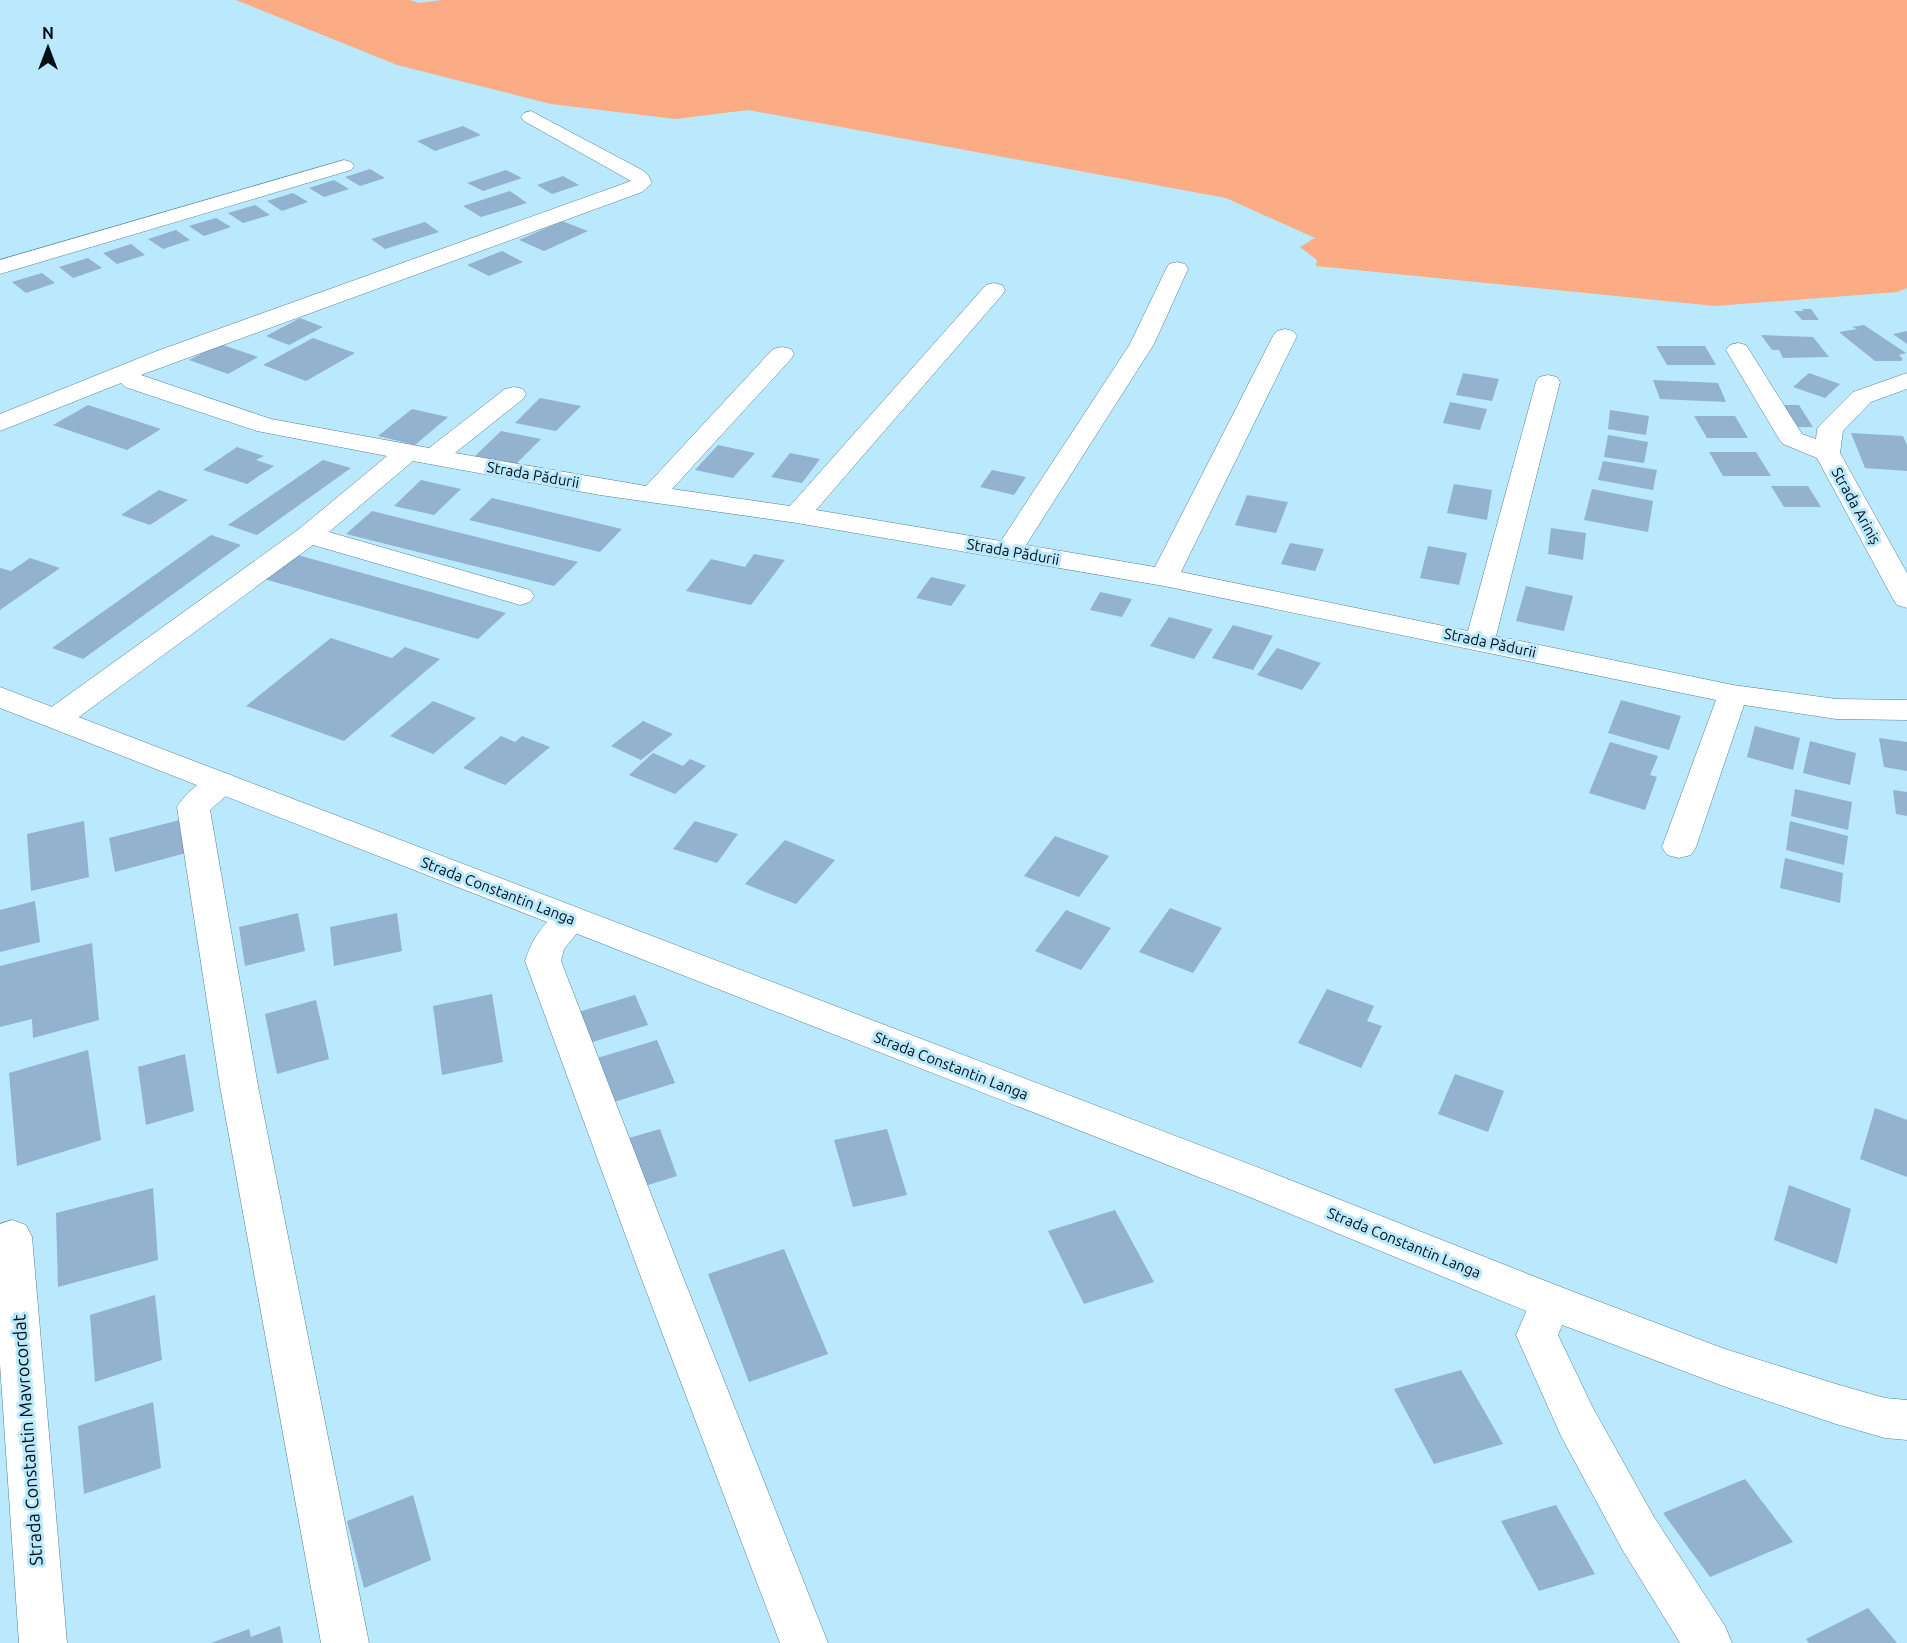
<svg xmlns="http://www.w3.org/2000/svg" width="1907" height="1643" font-family="Ubuntu,sans-serif">
  <style>
    .green { fill: #fbac84 }
    .building { fill: #93b2cf }
    .lines { fill: none; stroke-linecap: round; stroke-linejoin: round }
    .minor-casing { stroke: #558092; stroke-width: 1 }
    .major-casing { stroke: #558092; stroke-width: 1 }
    .minor { fill: #fff; fill-rule: evenodd }
    .major { fill: #fff; fill-rule: evenodd }
    .labels { text-anchor: middle; stroke-width: 6; stroke-linejoin: round; paint-order: stroke }
    .street-label { font-size: 15px; fill: #010e15; stroke: #bae8fc }
    .near-street-label { font-size: 18px; fill: #010e15; stroke: #bae8fc }
  </style>
  <rect width="100%" height="100%" fill="#bae8fc"/>
  <path class="green" d="M 236,0 L 410,0 L 419,3 L 442,0 L 1907,0 L 1907,288 L 1897,292 L 1715,306 L 1316,266 L 1317,260 L 1300,247 L 1315,238 L 1226,198 L 748,110 L 675,119 L 551,104 L 397,65 Z"/>
  <path class="building" d="M 463,126 L 481,135 L 435,151 L 417,141 Z
    M 370,169 L 385,178 L 360,186 L 345,177 Z
    M 506,170 L 522,178 L 483,191 L 467,183 Z
    M 563,176 L 579,185 L 552,194 L 537,185 Z
    M 334,180 L 349,189 L 324,197 L 309,188 Z
    M 510,191 L 527,203 L 481,217 L 463,206 Z
    M 293,193 L 308,202 L 282,211 L 267,201 Z
    M 255,205 L 270,215 L 243,223 L 228,213 Z
    M 216,218 L 231,227 L 204,236 L 189,226 Z
    M 562,221 L 588,231 L 544,251 L 519,240 Z
    M 425,222 L 439,232 L 385,249 L 371,239 Z
    M 176,230 L 190,240 L 163,249 L 148,239 Z
    M 131,244 L 145,255 L 117,264 L 103,253 Z
    M 502,251 L 523,262 L 489,276 L 467,265 Z
    M 88,258 L 102,268 L 73,278 L 59,267 Z
    M 42,273 L 55,283 L 26,293 L 12,282 Z
    M 1802,309 L 1811,309 L 1819,320 L 1802,320 L 1794,311 L 1804,311 Z
    M 300,318 L 323,327 L 289,345 L 266,336 Z
    M 1864,325 L 1906,353 L 1899,355 L 1903,359 L 1901,361 L 1875,361 L 1839,332 L 1857,329 L 1852,327 Z
    M 1907,331 L 1907,344 L 1893,334 Z
    M 1761,335 L 1813,337 L 1829,357 L 1783,358 L 1779,350 L 1772,350 Z
    M 313,338 L 355,353 L 306,381 L 263,365 Z
    M 220,344 L 258,357 L 228,374 L 189,360 Z
    M 1656,346 L 1705,346 L 1716,365 L 1667,365 Z
    M 1463,373 L 1499,379 L 1492,401 L 1456,395 Z
    M 1809,373 L 1840,384 L 1825,398 L 1793,387 Z
    M 1653,380 L 1718,383 L 1726,402 L 1660,399 Z
    M 540,398 L 581,406 L 556,431 L 515,423 Z
    M 1450,402 L 1487,409 L 1480,430 L 1443,423 Z
    M 88,405 L 161,429 L 127,450 L 53,425 Z
    M 1782,405 L 1799,405 L 1813,427 L 1796,427 Z
    M 412,409 L 448,417 L 415,445 L 378,436 Z
    M 1610,410 L 1649,416 L 1646,435 L 1608,429 Z
    M 1694,416 L 1735,416 L 1748,438 L 1707,438 Z
    M 501,431 L 541,439 L 516,464 L 475,456 Z
    M 1851,433 L 1903,436 L 1907,445 L 1907,471 L 1865,468 Z
    M 1608,435 L 1648,442 L 1644,463 L 1604,457 Z
    M 718,445 L 755,453 L 733,478 L 695,470 Z
    M 237,447 L 264,456 L 256,460 L 274,466 L 247,484 L 203,470 Z
    M 1709,452 L 1756,452 L 1771,476 L 1723,476 Z
    M 790,453 L 820,459 L 802,483 L 771,477 Z
    M 323,460 L 351,468 L 257,535 L 228,525 Z
    M 1603,461 L 1657,470 L 1653,490 L 1598,480 Z
    M 992,470 L 1026,477 L 1014,495 L 980,487 Z
    M 421,480 L 461,489 L 434,515 L 394,506 Z
    M 1454,484 L 1492,490 L 1487,520 L 1447,513 Z
    M 1771,486 L 1808,486 L 1821,507 L 1784,507 Z
    M 1592,489 L 1653,501 L 1648,532 L 1584,520 Z
    M 159,490 L 188,500 L 150,525 L 121,515 Z
    M 1247,495 L 1288,502 L 1276,533 L 1235,525 Z
    M 492,498 L 622,529 L 600,552 L 469,520 Z
    M 372,511 L 578,562 L 554,586 L 346,534 Z
    M 1551,528 L 1586,533 L 1583,560 L 1548,554 Z
    M 211,535 L 241,545 L 83,659 L 52,648 Z
    M 1290,543 L 1324,549 L 1315,571 L 1281,564 Z
    M 1428,546 L 1467,553 L 1459,585 L 1420,578 Z
    M 294,554 L 506,613 L 478,639 L 264,579 Z
    M 754,554 L 785,560 L 751,605 L 686,591 L 711,559 L 745,567 Z
    M 30,558 L 60,568 L 0,610 L 0,568 L 11,571 Z
    M 931,577 L 966,585 L 951,606 L 916,598 Z
    M 1526,586 L 1573,596 L 1564,631 L 1516,621 Z
    M 1100,592 L 1132,599 L 1122,617 L 1090,610 Z
    M 1169,617 L 1213,629 L 1194,659 L 1150,646 Z
    M 1233,625 L 1273,636 L 1253,670 L 1212,658 Z
    M 331,638 L 392,658 L 405,647 L 440,659 L 344,741 L 246,706 Z
    M 1277,648 L 1321,663 L 1302,690 L 1257,675 Z
    M 1621,700 L 1681,716 L 1669,750 L 1608,733 Z
    M 433,701 L 476,718 L 433,754 L 390,736 Z
    M 643,721 L 673,734 L 641,760 L 611,746 Z
    M 1755,726 L 1800,738 L 1793,770 L 1747,757 Z
    M 501,736 L 515,742 L 522,736 L 550,747 L 505,785 L 463,768 Z
    M 1879,738 L 1907,742 L 1907,771 L 1884,767 Z
    M 1810,741 L 1856,753 L 1850,785 L 1803,773 Z
    M 1610,742 L 1658,756 L 1650,775 L 1657,777 L 1645,810 L 1589,793 Z
    M 653,753 L 683,766 L 690,759 L 706,766 L 675,794 L 629,775 Z
    M 1795,789 L 1852,802 L 1848,830 L 1791,816 Z
    M 1893,790 L 1907,792 L 1907,816 L 1896,814 Z
    M 180,820 L 186,853 L 115,872 L 109,838 Z
    M 84,821 L 89,877 L 31,891 L 27,834 Z
    M 695,821 L 738,834 L 717,863 L 673,849 Z
    M 1790,821 L 1848,836 L 1844,865 L 1786,850 Z
    M 1055,836 L 1109,856 L 1079,897 L 1024,876 Z
    M 785,840 L 835,860 L 796,904 L 745,884 Z
    M 1785,858 L 1843,873 L 1840,903 L 1780,888 Z
    M 35,901 L 40,942 L 0,952 L 0,910 Z
    M 1170,908 L 1222,928 L 1193,973 L 1139,952 Z
    M 1066,910 L 1111,928 L 1081,970 L 1035,951 Z
    M 298,913 L 305,951 L 245,966 L 239,927 Z
    M 397,913 L 402,951 L 334,966 L 330,927 Z
    M 92,943 L 99,1020 L 33,1038 L 32,1019 L 0,1027 L 0,966 Z
    M 1327,989 L 1374,1006 L 1367,1021 L 1382,1026 L 1361,1068 L 1298,1043 Z
    M 492,994 L 503,1062 L 442,1075 L 433,1006 Z
    M 635,995 L 648,1025 L 586,1044 L 575,1013 Z
    M 316,1000 L 329,1059 L 277,1074 L 265,1014 Z
    M 657,1040 L 675,1083 L 611,1103 L 594,1059 Z
    M 88,1050 L 101,1140 L 17,1166 L 9,1073 Z
    M 185,1054 L 194,1111 L 146,1125 L 138,1067 Z
    M 1455,1074 L 1504,1091 L 1488,1132 L 1438,1114 Z
    M 1875,1108 L 1907,1120 L 1907,1177 L 1860,1159 Z
    M 660,1129 L 677,1176 L 645,1186 L 629,1138 Z
    M 887,1129 L 907,1195 L 853,1207 L 834,1140 Z
    M 1789,1185 L 1851,1209 L 1837,1264 L 1774,1240 Z
    M 153,1188 L 158,1260 L 58,1287 L 56,1213 Z
    M 1115,1210 L 1154,1282 L 1084,1304 L 1048,1231 Z
    M 784,1249 L 828,1354 L 749,1382 L 708,1274 Z
    M 155,1295 L 162,1360 L 95,1382 L 90,1315 Z
    M 1461,1370 L 1503,1444 L 1434,1464 L 1394,1389 Z
    M 153,1402 L 161,1468 L 84,1494 L 78,1426 Z
    M 1745,1479 L 1793,1542 L 1710,1577 L 1663,1513 Z
    M 413,1495 L 431,1560 L 364,1588 L 347,1521 Z
    M 1556,1505 L 1595,1574 L 1539,1591 L 1501,1521 Z
    M 1868,1608 L 1897,1643 L 1809,1643 L 1806,1639 Z
    M 280,1626 L 283,1643 L 211,1643 L 249,1629 L 251,1637 Z"/>
  <g class="lines">
    <g class="minor-casing">
      <path id="minor" d="M 531,111 L 642,170 L 648,175 L 652,183 L 642,192 L 141,375 L 271,419 L 429,448 L 505,389 L 514,387 L 523,389 L 526,394 L 523,399 L 455,453 L 646,486 L 773,349 L 782,347 L 791,349 L 794,354 L 791,359 L 672,489 L 790,506 L 986,285 L 994,283 L 1002,285 L 1005,290 L 1002,295 L 816,510 L 1001,541 L 1130,344 L 1166,269 L 1169,264 L 1177,262 L 1185,264 L 1188,269 L 1154,344 L 1026,545 L 1155,567 L 1273,336 L 1277,331 L 1285,329 L 1293,331 L 1297,336 L 1181,572 L 1468,631 L 1536,382 L 1539,377 L 1548,375 L 1557,377 L 1560,382 L 1496,636 L 1733,685 L 1836,699 L 1907,700 L 1907,720 L 1836,719 L 1744,705 L 1696,847 L 1691,855 L 1679,858 L 1667,855 L 1662,847 L 1716,700 L 1164,586 L 797,523 L 600,495 L 413,461 L 329,532 L 530,590 L 534,596 L 530,602 L 520,605 L 510,602 L 313,545 L 68,725 L 57,728 L 46,725 L 41,718 L 46,711 L 299,529 L 387,456 L 257,431 L 125,387 L 121,383 L 0,431 L 0,414 L 157,351 L 631,181 L 524,121 L 521,117 L 524,113 Z
        M 344,160 L 351,162 L 354,166 L 351,170 L 0,274 L 0,260 Z
        M 1738,343 L 1746,345 L 1802,434 L 1816,439 L 1817,429 L 1821,424 L 1853,392 L 1907,373 L 1907,389 L 1871,402 L 1843,431 L 1840,453 L 1907,573 L 1907,608 L 1897,605 L 1893,599 L 1817,458 L 1783,444 L 1779,439 L 1726,350 L 1730,345 Z
        M 222,772 L 233,776 L 238,783 L 233,790 L 210,810 L 258,1086 L 369,1643 L 321,1643 L 220,1086 L 177,807 C 186,792 205,777 222,772 Z
        M 571,908 L 583,911 L 588,920 L 564,949 L 561,961 L 681,1272 L 828,1643 L 780,1643 L 639,1272 L 525,961 C 532,938 547,915 571,908 Z
        M 12,1220 L 26,1225 L 32,1237 L 67,1643 L 19,1643 L 0,1364 L 0,1224 Z
        M 1551,1284 L 1566,1289 L 1572,1302 L 1558,1335 L 1593,1408 L 1654,1517 L 1725,1626 L 1732,1643 L 1680,1643 L 1622,1549 L 1561,1436 L 1516,1335 L 1536,1289 Z"/>
    </g>
    <g class="major-casing">
      <path id="major" d="M 0,687 L 1275,1174 L 1566,1289 L 1725,1349 L 1836,1384 L 1885,1398 L 1907,1400 L 1907,1440 L 1885,1438 L 1836,1424 L 1723,1386 L 1536,1315 L 1247,1196 L 0,708 Z"/>
    </g>
    <use href="#minor" class="minor"/>
    <use href="#major" class="major"/>
  </g>
  <g class="labels">
    <g class="street-label">
      <text transform="translate(533 475) rotate(10)" y="5">Strada Pădurii</text>
      <text transform="translate(1856 506) rotate(61)" y="5">Strada Ariniș</text>
      <text transform="translate(1013 552) rotate(10)" y="5">Strada Pădurii</text>
      <text transform="translate(1490 643) rotate(12)" y="5">Strada Pădurii</text>
      <text transform="translate(498 891) rotate(21)" y="5">Strada Constantin Langa</text>
      <text transform="translate(951 1066) rotate(21)" y="5">Strada Constantin Langa</text>
      <text transform="translate(1404 1243) rotate(22)" y="5">Strada Constantin Langa</text>
    </g>
    <g class="near-street-label">
      <text transform="translate(28 1440) rotate(-94)" y="6">Strada Constantin Mavrocordat</text>
    </g>
  </g>
  <g transform="translate(48 48)" stroke="#bae8fc" stroke-width="4.5" paint-order="stroke">
  <path d="M0-4.5L10 22L0 15L-10 22Z" fill="#010e15"/>
  <text y="-9" font-size="16" font-weight="bold" text-anchor="middle" fill="#010e15">N</text>
  </g>
</svg>
